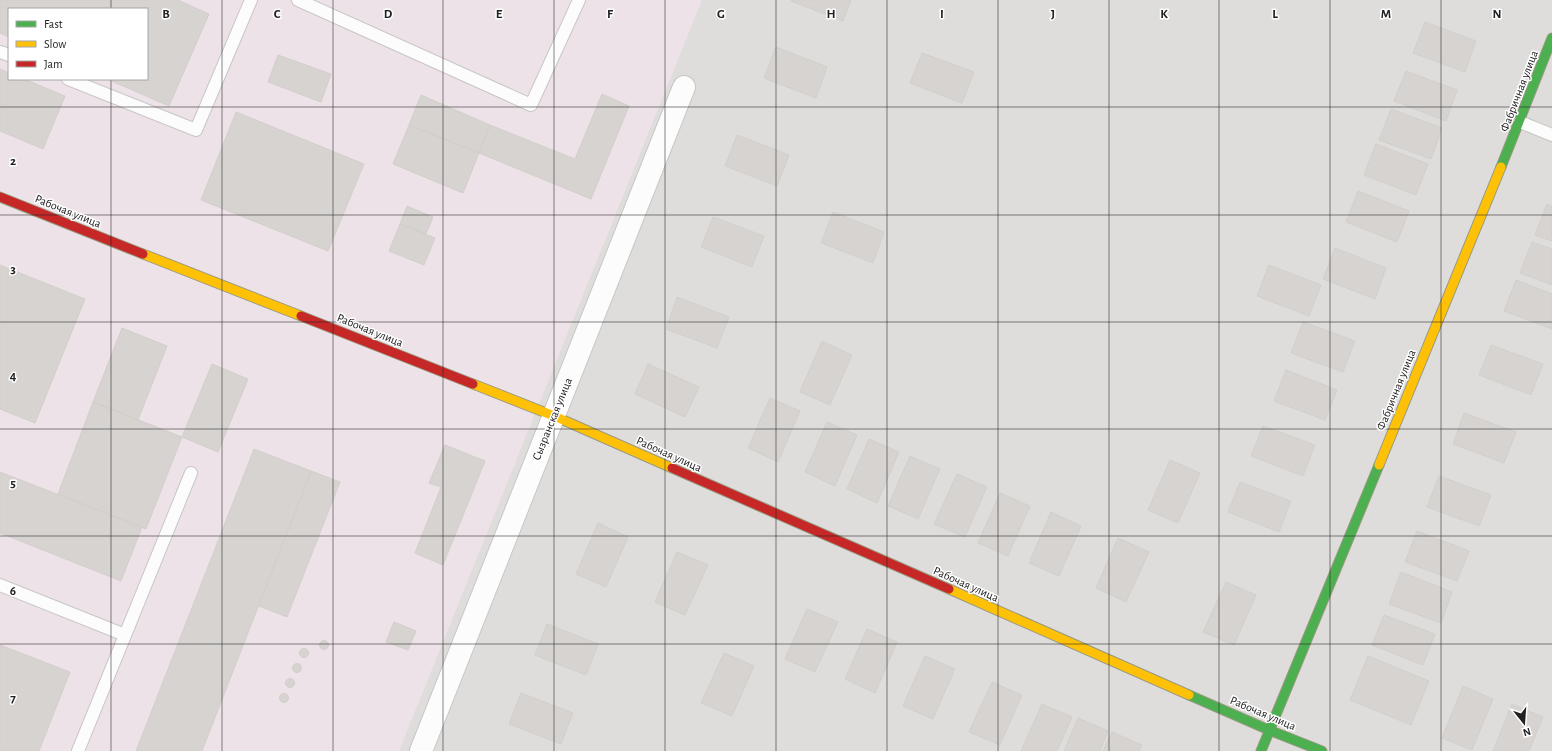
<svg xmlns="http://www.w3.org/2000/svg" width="1552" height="751" font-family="'Alegreya Sans',sans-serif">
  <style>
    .residential { fill: #dedddb; fill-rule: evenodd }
    .industrial { fill: #ede2e8; fill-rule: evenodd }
    .building { fill: #d6d3d0; stroke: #d2cfcb }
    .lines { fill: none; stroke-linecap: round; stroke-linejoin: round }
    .lane-casing { stroke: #c8c7c5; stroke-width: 14 }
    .street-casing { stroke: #c8c7c5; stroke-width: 24 }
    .fast-casing { stroke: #989a80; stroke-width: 11 }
    .slow-casing { stroke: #989a80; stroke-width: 11 }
    .jam-casing { stroke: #989a80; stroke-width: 11 }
    .lane { stroke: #fdfcfc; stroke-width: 12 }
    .street { stroke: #fdfcfc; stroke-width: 22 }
    .fast { stroke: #4caf50; stroke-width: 9 }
    .slow { stroke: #ffc107; stroke-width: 9 }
    .jam { stroke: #c62828; stroke-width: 9 }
    .grid { fill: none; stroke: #212121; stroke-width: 1; stroke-opacity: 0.55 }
    .labels { text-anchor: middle; stroke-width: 3; stroke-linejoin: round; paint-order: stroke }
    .street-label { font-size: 12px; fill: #212121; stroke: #fff }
    .grid-label { font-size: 13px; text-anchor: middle; font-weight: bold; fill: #212121; stroke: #fff; stroke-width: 3; stroke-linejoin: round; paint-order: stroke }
  </style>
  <rect width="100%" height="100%" fill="#efede9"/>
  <path class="residential" d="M 0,0 L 1552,0 L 1552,751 L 0,751 ZM 9,9 L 147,9 L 147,79 L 9,79 Z"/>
  <path class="industrial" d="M 0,0 L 702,0 L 399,751 L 0,751 ZM 9,9 L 147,9 L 147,79 L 9,79 Z"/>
  <path class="building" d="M 0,0 L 178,0 L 209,14 L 169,106 L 107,79 L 147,79 L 147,9 L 9,9 L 9,37 L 0,33 Z
    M 792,0 L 851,0 L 843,21 L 791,1 Z
    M 1425,22 L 1476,41 L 1465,72 L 1413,53 Z
    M 776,47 L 827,67 L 816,98 L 764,78 Z
    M 922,53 L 974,72 L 962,103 L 910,83 Z
    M 278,55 L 331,74 L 321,102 L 268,82 Z
    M 0,69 L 9,73 L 9,79 L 24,79 L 65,96 L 43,149 L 0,131 Z
    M 1406,71 L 1457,90 L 1446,121 L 1394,101 Z
    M 602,94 L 629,106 L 591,199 L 479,153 L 490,125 L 575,159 Z
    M 421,95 L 490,125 L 479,153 L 409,125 Z
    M 1391,109 L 1442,128 L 1431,159 L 1379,140 Z
    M 236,112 L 364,164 L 328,251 L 201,200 Z
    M 409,125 L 479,153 L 463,193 L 393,164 Z
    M 737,135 L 789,155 L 777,186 L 725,166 Z
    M 1376,144 L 1428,164 L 1416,195 L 1364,175 Z
    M 1358,191 L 1409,211 L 1397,242 L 1346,222 Z
    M 1547,204 L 1552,206 L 1552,241 L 1535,235 Z
    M 407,206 L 433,217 L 426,234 L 400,224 Z
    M 833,212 L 884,232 L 873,263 L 821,243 Z
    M 713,217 L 764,236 L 752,267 L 701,247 Z
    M 400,224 L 435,238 L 424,265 L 389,251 Z
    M 1532,242 L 1552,249 L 1552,285 L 1520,273 Z
    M 1335,248 L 1386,268 L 1375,299 L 1323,279 Z
    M 0,265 L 85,299 L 35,423 L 0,409 Z
    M 1269,265 L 1321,285 L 1309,316 L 1257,296 Z
    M 1516,280 L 1552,294 L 1552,329 L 1504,311 Z
    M 677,297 L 729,317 L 717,348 L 666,329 Z
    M 1303,322 L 1355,341 L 1343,372 L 1291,353 Z
    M 122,328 L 167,346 L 138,420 L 93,402 Z
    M 822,341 L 852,355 L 830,405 L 800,392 Z
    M 1491,345 L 1543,364 L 1531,395 L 1479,375 Z
    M 212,364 L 248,379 L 218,452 L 182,437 Z
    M 648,364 L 699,387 L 685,417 L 635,394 Z
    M 1286,370 L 1337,390 L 1325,420 L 1274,401 Z
    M 770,398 L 800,411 L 778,462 L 748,448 Z
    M 93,402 L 182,437 L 146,529 L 58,494 Z
    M 1464,413 L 1516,432 L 1504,463 L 1453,444 Z
    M 827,422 L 857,435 L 835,486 L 805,472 Z
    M 1263,426 L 1315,445 L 1303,476 L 1251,456 Z
    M 869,439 L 899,452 L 877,503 L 847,489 Z
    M 445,445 L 485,461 L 443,565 L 415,553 L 441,487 L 429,483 Z
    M 254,449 L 311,471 L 202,751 L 136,751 Z
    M 910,456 L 940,469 L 918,519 L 888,506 Z
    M 1170,460 L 1200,473 L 1178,523 L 1148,510 Z
    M 311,471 L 340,482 L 287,617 L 259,606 Z
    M 0,472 L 142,527 L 121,581 L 0,533 Z
    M 957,474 L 987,487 L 965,537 L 934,524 Z
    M 1439,476 L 1491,495 L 1479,526 L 1427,507 Z
    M 1240,482 L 1291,501 L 1279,532 L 1228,512 Z
    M 1000,493 L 1030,506 L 1008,556 L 978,543 Z
    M 1051,512 L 1081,526 L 1059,576 L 1029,563 Z
    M 598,523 L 628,537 L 606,587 L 576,574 Z
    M 1417,531 L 1469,551 L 1457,581 L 1405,562 Z
    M 1118,538 L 1149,552 L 1126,602 L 1096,588 Z
    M 677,552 L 708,565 L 685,615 L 655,602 Z
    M 1401,572 L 1452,592 L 1441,623 L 1389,604 Z
    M 1226,582 L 1256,595 L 1234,645 L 1203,632 Z
    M 807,609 L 838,622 L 815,672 L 785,659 Z
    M 1384,615 L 1435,634 L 1423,665 L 1372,645 Z
    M 394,622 L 416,631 L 408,650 L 386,642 Z
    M 547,624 L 598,644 L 586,675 L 535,655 Z
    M 867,629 L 897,642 L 875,693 L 845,679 Z
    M319.5 645a4.5 4.5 0 1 1 9 0a4.5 4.5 0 1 1-9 0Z
    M 0,645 L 70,672 L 39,751 L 0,751 Z
    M299.5 653a4.5 4.5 0 1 1 9 0a4.5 4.5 0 1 1-9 0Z
    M 724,653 L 754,666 L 732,716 L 701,703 Z
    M 925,656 L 955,669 L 933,719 L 903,706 Z
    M 1368,656 L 1429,681 L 1411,725 L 1350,700 Z
    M292.5 668a4.5 4.5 0 1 1 9 0a4.5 4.5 0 1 1-9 0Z
    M285.5 683a4.5 4.5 0 1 1 9 0a4.5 4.5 0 1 1-9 0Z
    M 992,682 L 1022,695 L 1000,745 L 969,732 Z
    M 1463,686 L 1493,699 L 1472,750 L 1442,738 Z
    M 521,693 L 573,713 L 561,744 L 509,724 Z
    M279.5 698a4.5 4.5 0 1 1 9 0a4.5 4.5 0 1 1-9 0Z
    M 1042,704 L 1072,717 L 1057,751 L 1021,751 Z
    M 1512,704 L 1543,717 L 1529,751 L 1493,751 Z
    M 1078,718 L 1108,731 L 1100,751 L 1064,751 Z
    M 1112,732 L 1142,745 L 1139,751 L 1103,751 Z"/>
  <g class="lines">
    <g class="lane-casing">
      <path id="lane" d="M 298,0 L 531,105 L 579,0
        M 0,52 L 9,55
        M 68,79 L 196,130 L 251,0
        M 1520,122 L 1552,135
        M 0,585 L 125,635
        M 78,751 L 191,473"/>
    </g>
    <g class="street-casing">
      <path id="street" d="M 421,751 L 684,87"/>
    </g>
    <g class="fast-casing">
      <path id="fast" d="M 1501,167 L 1552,38
        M 1189,695 L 1269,730 L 1322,751
        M 1261,751 L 1379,465"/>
    </g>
    <g class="slow-casing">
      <path id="slow" d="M 143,254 L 301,316
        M 473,384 L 554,416 L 672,468
        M 1379,465 L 1501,167
        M 949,589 L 1189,695"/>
    </g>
    <g class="jam-casing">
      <path id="jam" d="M 0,197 L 143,254
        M 301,316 L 473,384
        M 672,468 L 949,589"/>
    </g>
    <use href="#lane" class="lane"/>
    <use href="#street" class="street"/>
    <use href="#fast" class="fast"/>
    <use href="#slow" class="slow"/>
    <use href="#jam" class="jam"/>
  </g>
  <path class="grid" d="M 111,0 L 111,9M 222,0 L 222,751M 333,0 L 333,751M 443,0 L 443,751M 554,0 L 554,751M 665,0 L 665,751M 776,0 L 776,751M 887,0 L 887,751M 998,0 L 998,751M 1109,0 L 1109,751M 1219,0 L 1219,751M 1330,0 L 1330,751M 1441,0 L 1441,751M 111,79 L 111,751M 0,107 L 1552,107M 0,215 L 1552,215M 0,322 L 1552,322M 0,429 L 1552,429M 0,536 L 1552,536M 0,644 L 1552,644"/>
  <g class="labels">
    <g class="street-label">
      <text transform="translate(1519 91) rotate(-69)" y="4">Фабричная улица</text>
      <text transform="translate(68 211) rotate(22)" y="4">Рабочая улица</text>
      <text transform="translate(370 330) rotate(22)" y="4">Рабочая улица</text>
      <text transform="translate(1396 390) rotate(-68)" y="4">Фабричная улица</text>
      <text transform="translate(552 419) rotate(-68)" y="4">Сызранская улица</text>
      <text transform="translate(669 454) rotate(24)" y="4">Рабочая улица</text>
      <text transform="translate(966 584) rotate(24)" y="4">Рабочая улица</text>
      <text transform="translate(1263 713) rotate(23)" y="4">Рабочая улица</text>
    </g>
  </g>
  <g class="grid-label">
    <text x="166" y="18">B</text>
    <text x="277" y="18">C</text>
    <text x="388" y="18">D</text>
    <text x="499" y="18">E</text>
    <text x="610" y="18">F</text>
    <text x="721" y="18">G</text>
    <text x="831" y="18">H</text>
    <text x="942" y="18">I</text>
    <text x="1053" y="18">J</text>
    <text x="1164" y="18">K</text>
    <text x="1275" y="18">L</text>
    <text x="1386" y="18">M</text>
    <text x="1497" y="18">N</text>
    <text x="13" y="165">2</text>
    <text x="13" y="273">3</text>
    <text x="13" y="380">4</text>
    <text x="13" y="487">5</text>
    <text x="13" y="595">6</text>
    <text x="13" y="702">7</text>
  </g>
  <rect x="8" y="8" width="140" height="72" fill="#ffffff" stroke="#a6a6a6"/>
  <rect x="16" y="21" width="20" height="6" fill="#4caf50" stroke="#a6a6a6"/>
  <text x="44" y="28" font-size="12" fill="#212121">Fast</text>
  <rect x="16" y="41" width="20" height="6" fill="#ffc107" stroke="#a6a6a6"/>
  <text x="44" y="48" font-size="12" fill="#212121">Slow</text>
  <rect x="16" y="61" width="20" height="6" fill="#c62828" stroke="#a6a6a6"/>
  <text x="44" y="68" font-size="12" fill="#212121">Jam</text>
  <g transform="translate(1524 723) rotate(163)" stroke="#ffffff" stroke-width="3" paint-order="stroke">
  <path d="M0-3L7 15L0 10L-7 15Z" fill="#212121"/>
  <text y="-6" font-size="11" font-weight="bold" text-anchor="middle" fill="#212121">N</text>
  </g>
</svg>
